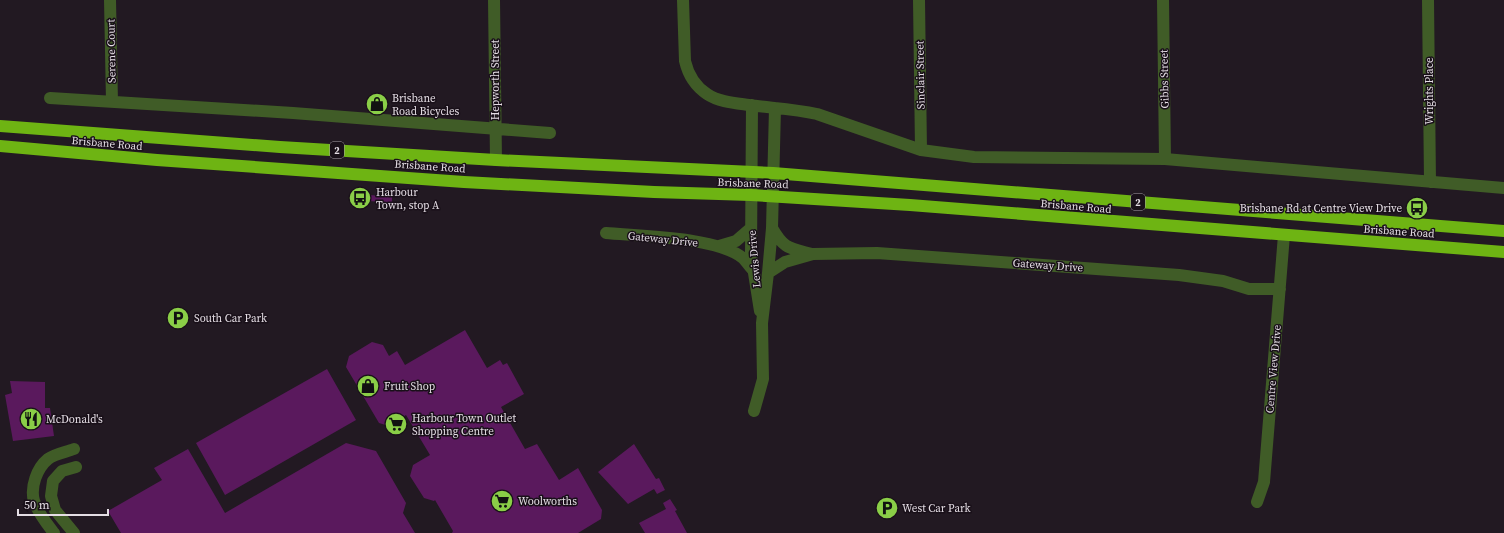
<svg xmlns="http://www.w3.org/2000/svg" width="1504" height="533" font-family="'Source Serif 4',serif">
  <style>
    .building { fill: #5a195d }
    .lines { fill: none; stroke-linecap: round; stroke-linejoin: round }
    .minor { stroke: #405c27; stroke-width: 12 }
    .highway { stroke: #6eb413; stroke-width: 12 }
    .labels { text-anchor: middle; stroke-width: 3; stroke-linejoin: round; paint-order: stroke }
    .shield { fill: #191019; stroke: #a7a0a7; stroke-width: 1 }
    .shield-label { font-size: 10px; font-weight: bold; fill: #e4dde4 }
    .street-label { font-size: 11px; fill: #e4dde4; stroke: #191019 }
    .poi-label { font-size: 11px; fill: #e4dde4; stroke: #191019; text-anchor: start }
  </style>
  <rect width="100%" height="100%" fill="#221922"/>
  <path class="building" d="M 370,195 L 392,197 L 392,203 L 369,201 Z
    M 465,330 L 487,368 L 500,360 L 503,365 L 507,363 L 524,394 L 501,407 L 525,449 L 537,444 L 559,480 L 578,468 L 602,510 L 601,519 L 578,533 L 452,533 L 453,531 L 435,500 L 434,501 L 424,498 L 410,476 L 413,465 L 430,455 L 406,415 L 389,426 L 379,423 L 346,367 L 349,356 L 372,342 L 383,345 L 389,356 L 397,351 L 405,365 Z
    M 327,369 L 356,420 L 225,495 L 196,443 Z
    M 10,381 L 45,382 L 45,408 L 50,408 L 54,436 L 13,441 L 5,395 L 12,393 Z
    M 346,443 L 376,451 L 406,503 L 403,513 L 415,533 L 121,533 L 108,511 L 162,480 L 154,468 L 188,449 L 225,513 Z
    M 634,444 L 656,479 L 659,478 L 665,490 L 657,494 L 654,489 L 628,504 L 598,472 Z
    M 670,499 L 677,510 L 675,511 L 687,533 L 645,533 L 639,523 L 666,509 L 663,503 Z"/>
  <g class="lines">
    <path class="minor" d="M 110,0 L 112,102
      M 494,0 L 496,160
      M 683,0 L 685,61 C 688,74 695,86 707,94 C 719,102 734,103 749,105 C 771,108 794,109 817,114 L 921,150 L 974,157 L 1165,159 L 1504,188
      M 919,0 L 921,150
      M 1163,0 L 1165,159
      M 1428,0 L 1430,182
      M 50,98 L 293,113 L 550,133
      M 752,105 L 751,254 L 760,311
      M 772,228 C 784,249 789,248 812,254
      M 606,233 C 640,236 717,237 743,258 C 746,261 749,266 753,270
      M 719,246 L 736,241 L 751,228
      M 768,273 L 785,262 L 813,254 L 877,253 L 1179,275 L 1223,281 L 1249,289 L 1280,289
      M 754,411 L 763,379 L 762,323 L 768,273 L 772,228 L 775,108
      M 1257,502 L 1264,482 L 1284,235
      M 54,533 C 47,524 38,513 34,501 C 30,487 37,468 48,459 C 54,454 66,452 74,449
      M 74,533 L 55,510 L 51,496 L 53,481 L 62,471 L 76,467"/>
    <path class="highway" d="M 0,126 L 280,147 L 496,160 L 773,173 L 1504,231
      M 0,146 L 157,160 L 464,182 L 654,192 L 751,195 L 910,205 L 1504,252"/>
  </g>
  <defs>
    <g id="shop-disc" transform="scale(1.15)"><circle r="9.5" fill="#8ace47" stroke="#191019"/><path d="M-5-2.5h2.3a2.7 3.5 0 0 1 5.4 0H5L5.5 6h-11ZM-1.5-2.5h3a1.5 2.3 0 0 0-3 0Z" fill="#111"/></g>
    <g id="bus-disc" transform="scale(1.15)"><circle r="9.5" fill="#8ace47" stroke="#191019"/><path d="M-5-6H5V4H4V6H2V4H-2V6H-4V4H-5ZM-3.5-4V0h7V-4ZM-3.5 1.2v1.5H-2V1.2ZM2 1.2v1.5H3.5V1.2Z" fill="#111"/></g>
    <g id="parking-disc" transform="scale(1.15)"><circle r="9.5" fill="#8ace47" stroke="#191019"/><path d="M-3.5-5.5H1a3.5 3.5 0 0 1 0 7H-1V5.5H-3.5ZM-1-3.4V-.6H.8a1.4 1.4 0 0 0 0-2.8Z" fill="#111"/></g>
    <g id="restaurant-disc" transform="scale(1.15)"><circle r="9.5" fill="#8ace47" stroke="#191019"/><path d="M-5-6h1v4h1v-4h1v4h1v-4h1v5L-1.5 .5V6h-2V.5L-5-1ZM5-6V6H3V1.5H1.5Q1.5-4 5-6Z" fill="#111"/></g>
    <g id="supermarket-disc" transform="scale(1.15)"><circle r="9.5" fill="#8ace47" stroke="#191019"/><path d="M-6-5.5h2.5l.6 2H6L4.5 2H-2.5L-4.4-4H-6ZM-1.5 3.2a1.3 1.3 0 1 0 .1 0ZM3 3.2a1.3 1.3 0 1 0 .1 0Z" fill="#111"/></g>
  </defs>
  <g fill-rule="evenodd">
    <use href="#shop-disc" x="377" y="104"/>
    <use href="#bus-disc" x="360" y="198"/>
    <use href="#bus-disc" x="1417" y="208"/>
    <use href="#parking-disc" x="178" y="318"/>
    <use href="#shop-disc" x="368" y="386"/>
    <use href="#restaurant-disc" x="31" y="419"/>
    <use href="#supermarket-disc" x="396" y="424"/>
    <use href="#supermarket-disc" x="502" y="501"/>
    <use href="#parking-disc" x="887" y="508"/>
  </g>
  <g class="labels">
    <g class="shield">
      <rect x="330" y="142" width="14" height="16" rx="3"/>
      <rect x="1131" y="194" width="14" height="16" rx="3"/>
    </g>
    <g class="shield-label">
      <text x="337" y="154">2</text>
      <text x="1138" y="206">2</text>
    </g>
    <g class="street-label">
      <text transform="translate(111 51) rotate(-91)" y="4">Serene Court</text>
      <text transform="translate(920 75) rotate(-91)" y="4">Sinclair Street</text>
      <text transform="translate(1164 79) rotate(-91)" y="4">Gibbs Street</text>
      <text transform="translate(495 80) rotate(-90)" y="4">Hepworth Street</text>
      <text transform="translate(1429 91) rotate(-90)" y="4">Wrights Place</text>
      <text transform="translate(107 143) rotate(5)" y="4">Brisbane Road</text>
      <text transform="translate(430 166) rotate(4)" y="4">Brisbane Road</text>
      <text transform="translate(753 183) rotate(2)" y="4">Brisbane Road</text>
      <text transform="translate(1076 206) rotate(5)" y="4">Brisbane Road</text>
      <text transform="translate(1399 231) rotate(4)" y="4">Brisbane Road</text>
      <text transform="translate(663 239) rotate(6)" y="4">Gateway Drive</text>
      <text transform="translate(754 259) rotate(-95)" y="4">Lewis Drive</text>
      <text transform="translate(1048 265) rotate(4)" y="4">Gateway Drive</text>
      <text transform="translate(1273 369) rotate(-85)" y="4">Centre View Drive</text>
    </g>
    <g class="poi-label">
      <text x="392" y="102">Brisbane<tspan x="392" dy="13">Road Bicycles</tspan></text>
      <text x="376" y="196">Harbour<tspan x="376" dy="13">Town, stop A</tspan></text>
      <text x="1402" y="212" text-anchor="end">Brisbane Rd at Centre View Drive</text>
      <text x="194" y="322">South Car Park</text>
      <text x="384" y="390">Fruit Shop</text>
      <text x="412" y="422">Harbour Town Outlet<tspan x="412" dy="13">Shopping Centre</tspan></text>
      <text x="46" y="423">McDonald's</text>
      <text x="518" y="505">Woolworths</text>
      <text x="902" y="512">West Car Park</text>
    </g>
  </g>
  <path d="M18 509v6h90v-6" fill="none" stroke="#e4dde4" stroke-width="2"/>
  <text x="24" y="509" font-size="12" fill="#e4dde4" stroke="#191019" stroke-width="3" paint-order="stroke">50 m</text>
</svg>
